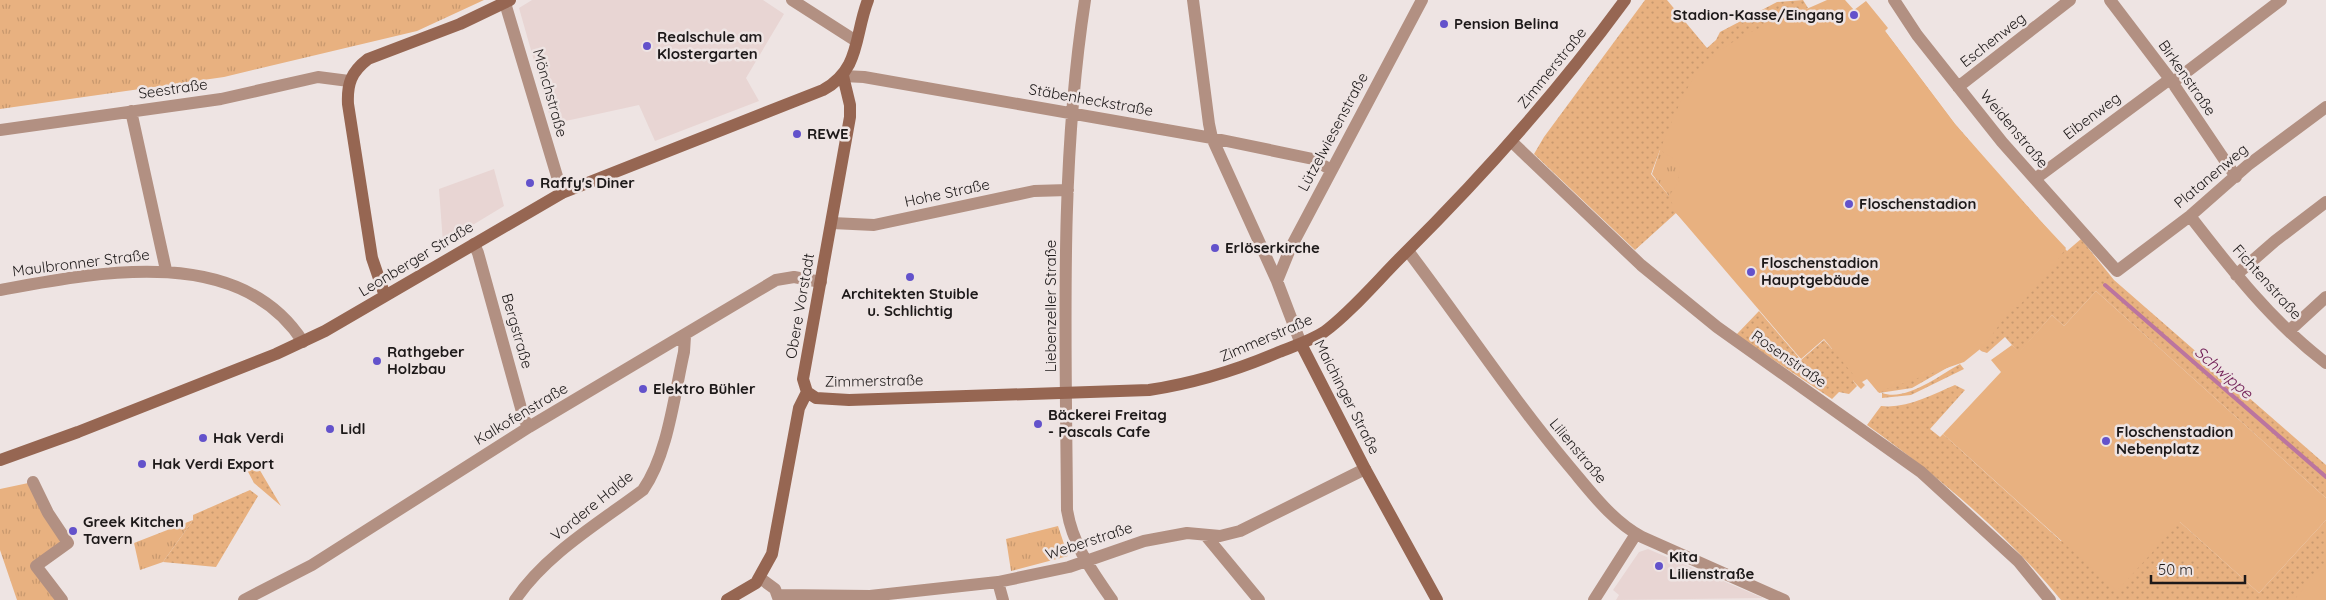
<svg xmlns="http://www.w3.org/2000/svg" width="2326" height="600" font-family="Quicksand,sans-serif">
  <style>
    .built { fill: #e8d5d3 }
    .grass { fill: url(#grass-dots); fill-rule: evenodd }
    .park { fill: url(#park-tufts) }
    .pitch { fill: #e8b180 }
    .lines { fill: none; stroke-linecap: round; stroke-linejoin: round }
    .stream { stroke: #bb759f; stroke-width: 4 }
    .street { stroke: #b29082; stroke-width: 12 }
    .secondary { stroke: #966652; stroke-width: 12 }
    .poi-dot { fill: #6352cb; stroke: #eee4e3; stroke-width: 2 }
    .labels { text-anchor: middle; stroke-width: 5; stroke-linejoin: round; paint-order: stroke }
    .poi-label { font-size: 15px; font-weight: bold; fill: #1d1919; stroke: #eee4e3; text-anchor: start }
    .street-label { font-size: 15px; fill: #1d1919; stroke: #eee4e3 }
    .water-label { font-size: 16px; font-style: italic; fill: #6f1b54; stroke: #eee4e3 }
  </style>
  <defs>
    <pattern id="grass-dots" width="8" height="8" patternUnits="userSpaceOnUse" patternTransform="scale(1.25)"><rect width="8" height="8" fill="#e8b180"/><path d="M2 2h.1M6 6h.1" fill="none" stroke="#c7986e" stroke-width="1.8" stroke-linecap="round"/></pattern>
    <pattern id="park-tufts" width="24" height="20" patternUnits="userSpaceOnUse" patternTransform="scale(1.25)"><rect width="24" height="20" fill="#e8b180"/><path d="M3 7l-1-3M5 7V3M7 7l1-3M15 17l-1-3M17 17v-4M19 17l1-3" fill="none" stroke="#c7986e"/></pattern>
  </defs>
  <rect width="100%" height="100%" fill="#eee4e3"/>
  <path class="built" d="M 532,0 L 763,0 L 784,14 L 746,78 L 759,101 L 655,141 L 639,105 L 552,124 L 519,8 Z
    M 494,169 L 504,206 L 443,243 L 439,189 Z
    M 1648,549 L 1763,598 L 1616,600 L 1619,595 L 1613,590 L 1639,552 Z"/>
  <path class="grass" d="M 1645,0 L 1667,0 L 1707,48 L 1716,40 L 1720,32 L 1777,2 L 1803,0 L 1808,8 L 1800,13 L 1885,31 L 1955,124 L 2067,251 L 2081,239 L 2114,280 L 2326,465 L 2326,498 L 2096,291 L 2064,326 L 2052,315 L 2019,353 L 2005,337 L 1987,353 L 1981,351 L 1956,321 L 1702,241 L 1676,213 L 1635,250 L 1534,154 L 1544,137 ZM 1660,150 L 1669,196 L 1651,174 Z
    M 1759,311 L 1801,360 L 1824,340 L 1832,349 L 1849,336 L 1966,357 L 1912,388 L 1879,393 L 1865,374 L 1853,381 L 1857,386 L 1849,394 L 1839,392 L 1832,399 L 1736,335 Z
    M 1960,364 L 1964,369 L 1911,395 L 1882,398 L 1882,393 C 1906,402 1940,375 1960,364 Z
    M 1955,385 L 1965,390 L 1930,429 L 1940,437 L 1943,434 L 2061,541 L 2180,522 L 2259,593 L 2326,520 L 2326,600 L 2061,600 C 2006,533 1938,476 1867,425 L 1881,406 C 1907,409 1931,395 1955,385 Z
    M 255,462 L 281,506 L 254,483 L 246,468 Z
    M 250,490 L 258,496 L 216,567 L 163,562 L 193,520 L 193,515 Z"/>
  <path class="park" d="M 0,0 L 484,0 L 417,31 L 224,77 L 0,109 Z
    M 1660,150 L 1674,159 L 1680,165 L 1678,183 L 1669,196 L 1652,174 Z
    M 33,482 L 68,543 L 36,566 L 62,600 L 17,600 L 0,550 L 0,489 Z
    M 193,520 L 163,562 L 140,570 L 134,543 Z
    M 1058,526 L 1068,556 L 1011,571 L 1006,539 Z"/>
  <path class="pitch" d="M 1827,0 L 1845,0 L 1854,10 L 1866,1 L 1888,28 L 1885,31 L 1955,124 L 2008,186 L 2066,248 L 2047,275 L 2018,307 L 2013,306 L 1984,346 L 1964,362 L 1878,392 L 1867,379 L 1862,382 L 1865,385 L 1861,389 L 1853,381 L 1856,378 L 1824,339 L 1801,359 L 1676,213 L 1669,196 L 1678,183 L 1680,165 L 1674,159 L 1660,150 C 1670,127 1685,86 1701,68 C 1734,31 1785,20 1827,0 Z
    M 2096,291 L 2326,498 L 2326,520 L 2259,593 L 2180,522 L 2117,591 L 1943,434 L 2001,372 L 1991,360 L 2012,345 L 2019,352 L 2052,315 L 2064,326 Z
    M 2326,562 L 2326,600 L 2294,600 Z"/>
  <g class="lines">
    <path class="stream" d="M 2105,285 L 2326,477"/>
    <path class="street" d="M 792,0 L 856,41
      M 1085,0 C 1059,168 1066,341 1067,510 C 1073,546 1092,571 1112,600
      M 1193,0 L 1209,124 L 1212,138 L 1277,281 L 1301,344
      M 1894,0 L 1917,35 L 2002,142 L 2117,271 L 2190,216 L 2248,165 L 2326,107
      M 2110,0 L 2170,79 L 2236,177
      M 505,3 L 562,193
      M 843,76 L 864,77 L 1212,138 L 1313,159 L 1331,170
      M 2172,83 L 2281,0
      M 1958,87 L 2070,0
      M 131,111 L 166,270
      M 0,130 L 221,99 L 318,77 L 349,81
      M 1512,142 L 1641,265 L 1717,327 L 1921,472 L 2018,561 L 2050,600
      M 2035,179 L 2170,79
      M 2190,216 C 2231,269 2272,322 2326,363
      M 832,223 L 874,225 L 1034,191 L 1068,190
      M 474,244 L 478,253 L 524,419 L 529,427
      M 1408,251 C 1462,322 1511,397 1569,466 C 1591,492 1612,521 1642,537 L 1784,600
      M 2236,275 L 2275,241 L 2326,202
      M 1277,281 L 1290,249 L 1422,0
      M 0,290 C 97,272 240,243 303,342
      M 2289,331 L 2326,297
      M 33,482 L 48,513 L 68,543 L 36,566 L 62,600
      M 1206,536 L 1259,600
      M 760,578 L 775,589 L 779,600
      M 998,582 L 1003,600
      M 779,595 L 870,596 L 998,582 L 1069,567 L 1144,541 L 1187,533 L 1220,536 L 1240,531 L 1365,469
      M 244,600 L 312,565 L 529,427 L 776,280 L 794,277 L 821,282
      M 515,600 C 546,554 599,523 643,490 C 668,454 674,396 684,352 L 685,336
      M 1594,600 L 1636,534"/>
    <path class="secondary" d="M 385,296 L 372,258 L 348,104 C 347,84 351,72 368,59 L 460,24 L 510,0
      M 1301,344 L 1365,469 L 1437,600
      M 807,392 L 816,398 L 849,400 L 1149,390 C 1195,383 1237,370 1279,352 C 1294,346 1310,341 1324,332 C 1349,314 1377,281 1400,258 C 1481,178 1557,93 1625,0
      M 807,392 L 803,379 L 850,117 L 850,105 L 843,76
      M 0,460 L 78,432 L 276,354 L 325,331 L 562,193 L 823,90 C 861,69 854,36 868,0
      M 727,600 L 756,583 L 772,554 L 799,408 L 807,392"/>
  </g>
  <g class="poi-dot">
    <circle cx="1854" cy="15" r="5"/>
    <circle cx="1444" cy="24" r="5"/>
    <circle cx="647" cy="46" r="5"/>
    <circle cx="797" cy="134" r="5"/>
    <circle cx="530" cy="183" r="5"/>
    <circle cx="1849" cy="204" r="5"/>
    <circle cx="1215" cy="248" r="5"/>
    <circle cx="1751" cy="272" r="5"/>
    <circle cx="910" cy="277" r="5"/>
    <circle cx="377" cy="361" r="5"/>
    <circle cx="643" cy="389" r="5"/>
    <circle cx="1038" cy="424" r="5"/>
    <circle cx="330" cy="429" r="5"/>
    <circle cx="203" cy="438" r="5"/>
    <circle cx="2106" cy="441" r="5"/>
    <circle cx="142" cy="464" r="5"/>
    <circle cx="73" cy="531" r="5"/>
    <circle cx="1659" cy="566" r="5"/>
  </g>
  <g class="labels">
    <g class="poi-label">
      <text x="1844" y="20" text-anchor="end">Stadion-Kasse/Eingang</text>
      <text x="1454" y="29">Pension Belina</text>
      <text x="657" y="42">Realschule am<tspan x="657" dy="17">Klostergarten</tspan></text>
      <text x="807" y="139">REWE</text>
      <text x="540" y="188">Raffy's Diner</text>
      <text x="1859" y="209">Floschenstadion</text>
      <text x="1225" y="253">Erlöserkirche</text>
      <text x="1761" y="268">Floschenstadion<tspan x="1761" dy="17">Hauptgebäude</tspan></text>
      <text x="910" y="299" text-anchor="middle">Architekten Stuible<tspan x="910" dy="17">u. Schlichtig</tspan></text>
      <text x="387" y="357">Rathgeber<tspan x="387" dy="17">Holzbau</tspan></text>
      <text x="653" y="394">Elektro Bühler</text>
      <text x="1048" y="420">Bäckerei Freitag<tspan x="1048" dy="17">- Pascals Cafe</tspan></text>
      <text x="340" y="434">Lidl</text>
      <text x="2116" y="437">Floschenstadion<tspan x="2116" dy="17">Nebenplatz</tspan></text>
      <text x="213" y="443">Hak Verdi</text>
      <text x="152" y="469">Hak Verdi Export</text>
      <text x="83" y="527">Greek Kitchen<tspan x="83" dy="17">Tavern</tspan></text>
      <text x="1669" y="562">Kita<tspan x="1669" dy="17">Lilienstraße</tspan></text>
    </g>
    <g class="street-label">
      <text transform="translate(1993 40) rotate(-38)" y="5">Eschenweg</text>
      <text transform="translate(1552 68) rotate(-51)" y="5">Zimmerstraße</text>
      <text transform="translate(2187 78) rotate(55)" y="5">Birkenstraße</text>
      <text transform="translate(173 89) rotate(-8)" y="5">Seestraße</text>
      <text transform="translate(550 93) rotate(74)" y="5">Mönchstraße</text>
      <text transform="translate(1091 100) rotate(10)" y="5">Stäbenheckstraße</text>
      <text transform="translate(2092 116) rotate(-37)" y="5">Eibenweg</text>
      <text transform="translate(2014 129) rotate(50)" y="5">Weidenstraße</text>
      <text transform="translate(1333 132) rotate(-62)" y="5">Lützelwiesenstraße</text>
      <text transform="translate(2211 176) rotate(-40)" y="5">Platanenweg</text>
      <text transform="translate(947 193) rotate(-12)" y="5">Hohe Straße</text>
      <text transform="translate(416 259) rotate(-31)" y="5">Leonberger Straße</text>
      <text transform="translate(81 263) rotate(-7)" y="5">Maulbronner Straße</text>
      <text transform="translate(2267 282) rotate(48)" y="5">Fichtenstraße</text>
      <text transform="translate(800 306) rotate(-80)" y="5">Obere Vorstadt</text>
      <text transform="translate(1051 306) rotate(-90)" y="5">Liebenzeller Straße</text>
      <text transform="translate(517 331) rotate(74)" y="5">Bergstraße</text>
      <text transform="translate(1266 338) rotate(-23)" y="5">Zimmerstraße</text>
      <text transform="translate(1789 359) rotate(35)" y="5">Rosenstraße</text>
      <text transform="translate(874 381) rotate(-1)" y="5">Zimmerstraße</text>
      <text transform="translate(1347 397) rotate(63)" y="5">Maichinger Straße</text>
      <text transform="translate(521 414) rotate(-31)" y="5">Kalkofenstraße</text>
      <text transform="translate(1578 451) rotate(50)" y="5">Lilienstraße</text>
      <text transform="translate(592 506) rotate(-39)" y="5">Vordere Halde</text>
      <text transform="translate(1089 541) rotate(-18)" y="5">Weberstraße</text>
    </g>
    <g class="water-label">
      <text transform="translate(2224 372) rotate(41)" y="6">Schwippe</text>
    </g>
  </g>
  <path d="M2151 575v8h94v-8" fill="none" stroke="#1d1919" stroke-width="2.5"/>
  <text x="2158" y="575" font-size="15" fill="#1d1919" stroke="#eee4e3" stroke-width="4" paint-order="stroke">50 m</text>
</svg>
